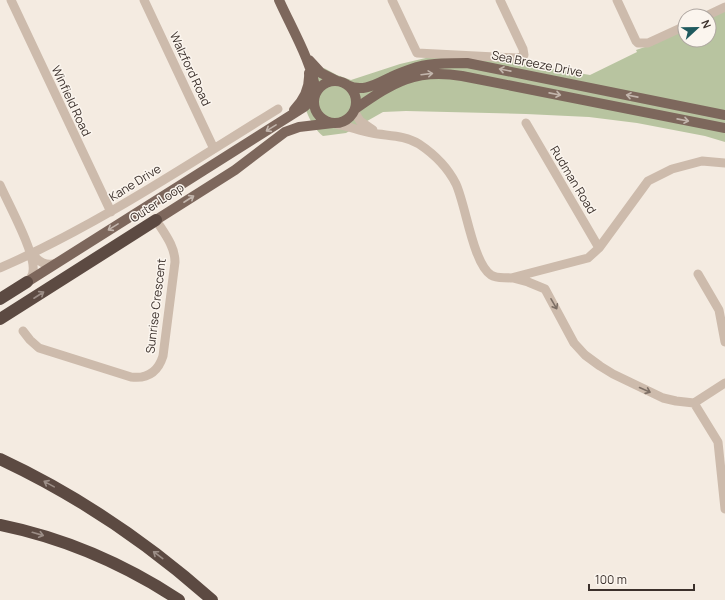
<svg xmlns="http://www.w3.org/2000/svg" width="725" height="600" font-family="Manrope,sans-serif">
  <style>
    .green { fill: #b8c4a0 }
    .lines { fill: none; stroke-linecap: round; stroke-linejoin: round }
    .minor { stroke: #cdbbac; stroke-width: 9 }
    .major { stroke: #7d675c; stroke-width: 10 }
    .highway { stroke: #5c4a42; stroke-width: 12 }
    .oneway { stroke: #c2b5ac }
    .oneway2 { stroke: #9c8e87 }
    .oneway3 { stroke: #7d6f65 }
    .labels { text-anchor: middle; stroke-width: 3; stroke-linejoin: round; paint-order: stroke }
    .street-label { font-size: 12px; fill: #3b302b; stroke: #fbf5ee }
  </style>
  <rect width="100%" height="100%" fill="#f4ebe1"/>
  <path class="green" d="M 725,9 L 725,142 L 705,136 L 637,123 L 589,117 L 526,114 L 406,111 L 383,112 L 346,133 L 323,136 C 311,127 298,99 305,84 C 308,78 319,72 324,68 L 337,75 L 351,80 L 400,64 L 430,57 L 508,61 L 590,75 L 637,52 L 636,50 L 645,47 L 685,28 L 685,40 L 709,40 L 709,17 Z"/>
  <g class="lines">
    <path class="minor" d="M 11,0 L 111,212
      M 144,0 L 214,149
      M 392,0 L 417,53 L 517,58 L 522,57 L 524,55 L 523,49 L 500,0
      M 617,0 L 636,41 L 638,43 L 648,43 L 685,26
      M 706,16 L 725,7
      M 354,111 L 360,121 L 373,130
      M 526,123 L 599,248
      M 336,124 C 348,126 360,131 372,133 C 388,136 405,135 419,144 C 434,154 448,168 456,184 C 466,206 473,263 491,275 C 497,279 504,277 511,278 L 588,258 L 599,248 L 648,181 L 672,169 L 702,161 L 725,163
      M 0,185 C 8,203 36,254 33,271 C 33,276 30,279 27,282
      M 31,253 C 39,262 46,267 57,263
      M 0,268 C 98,225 187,165 278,109
      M 698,274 L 719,310 L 725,342
      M 513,278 L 528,282 L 545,289 L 574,343 L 585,355 L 600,366 L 613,374 L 663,398 L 676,401 L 694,403
      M 23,331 L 30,340 L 39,348 L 131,377 C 147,379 158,372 163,356 L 175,262 C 175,246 164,233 156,220
      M 694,403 L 718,442 L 725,509
      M 694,403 L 725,383"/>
    <path class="major" d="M 279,0 C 291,27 313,64 316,93
      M 309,60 L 321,73 L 337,81
      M314 102a21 21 0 1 1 42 0a21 21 0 1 1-42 0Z
      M 347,85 C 363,93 376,84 391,77 C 399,73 408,70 417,67 C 433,63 450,63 467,63 L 725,115
      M 355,109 C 393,83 414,68 462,76 L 725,128
      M 294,110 C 304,100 310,88 309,73
      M 156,220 L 235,170 L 285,132 L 299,127 L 333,123
      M 27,282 L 304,107 L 314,98"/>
    <path class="highway" d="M 0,299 L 27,282
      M 0,319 L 156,220
      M 0,459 C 77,495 148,543 212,600
      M 0,525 C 64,538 124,564 179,600"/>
  </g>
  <defs><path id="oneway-shaft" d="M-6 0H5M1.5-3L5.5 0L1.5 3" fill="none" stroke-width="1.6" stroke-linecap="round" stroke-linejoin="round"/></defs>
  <g class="oneway">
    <use href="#oneway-shaft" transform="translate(505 70) rotate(-169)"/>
    <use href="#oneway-shaft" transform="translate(427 74) rotate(-7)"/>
    <use href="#oneway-shaft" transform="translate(555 94) rotate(11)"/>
    <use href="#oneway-shaft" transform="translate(632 96) rotate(-169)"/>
    <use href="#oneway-shaft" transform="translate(683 120) rotate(11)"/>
    <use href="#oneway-shaft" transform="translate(271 128) rotate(148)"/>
    <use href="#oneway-shaft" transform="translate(189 199) rotate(-33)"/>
    <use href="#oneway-shaft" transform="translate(113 227) rotate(148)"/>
  </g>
  <g class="oneway2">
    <use href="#oneway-shaft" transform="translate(39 295) rotate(-33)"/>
    <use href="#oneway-shaft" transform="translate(49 484) rotate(-151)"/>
    <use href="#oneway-shaft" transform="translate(38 534) rotate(16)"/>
    <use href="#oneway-shaft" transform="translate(158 555) rotate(-143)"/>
  </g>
  <g class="oneway3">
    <use href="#oneway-shaft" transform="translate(554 304) rotate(60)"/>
    <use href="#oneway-shaft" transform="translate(645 390) rotate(24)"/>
  </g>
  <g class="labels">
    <g class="street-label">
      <text transform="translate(537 64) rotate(11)" y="4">Sea Breeze Drive</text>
      <text transform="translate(190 69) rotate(65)" y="4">Walzford Road</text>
      <text transform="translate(71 101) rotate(65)" y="4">Winfield Road</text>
      <text transform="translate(573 180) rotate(59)" y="4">Rudman Road</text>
      <text transform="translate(135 183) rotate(-32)" y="4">Kane Drive</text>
      <text transform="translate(157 203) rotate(-33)" y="4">Outer Loop</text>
      <text transform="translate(156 306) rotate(-83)" y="4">Sunrise Crescent</text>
    </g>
  </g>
  <g transform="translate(697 28) rotate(68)"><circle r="19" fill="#fbf5ee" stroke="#aea6a0"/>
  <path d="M0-3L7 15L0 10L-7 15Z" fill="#1f5a5e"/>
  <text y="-6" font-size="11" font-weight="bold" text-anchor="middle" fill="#3b302b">N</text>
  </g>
  <path d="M589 584v6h105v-6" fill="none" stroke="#3b302b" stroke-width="2"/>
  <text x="595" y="584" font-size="12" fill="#3b302b" stroke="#fbf5ee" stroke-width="3" paint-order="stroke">100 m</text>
</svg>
